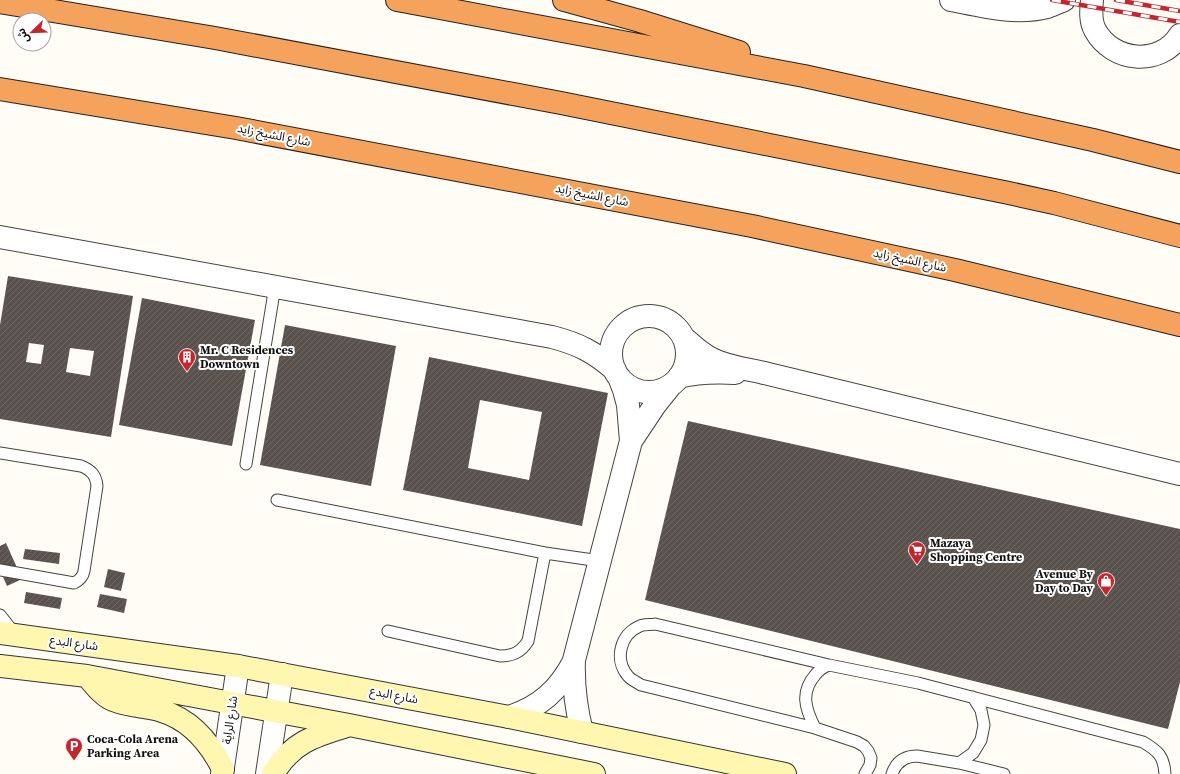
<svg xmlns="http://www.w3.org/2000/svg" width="1180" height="774" font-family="'Source Serif 4','Noto Sans Arabic',serif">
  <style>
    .building { fill: url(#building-hatch); fill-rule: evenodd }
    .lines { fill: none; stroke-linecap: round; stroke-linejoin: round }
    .lane-casing { stroke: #444; stroke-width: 13 }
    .street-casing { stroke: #444; stroke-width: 24 }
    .secondary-casing { stroke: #333; stroke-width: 24 }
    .highway-casing { stroke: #222; stroke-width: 24 }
    .lane { stroke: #fff; stroke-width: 11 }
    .street { stroke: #fff; stroke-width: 22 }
    .secondary { stroke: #fff6b0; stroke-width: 22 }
    .highway { stroke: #f5a25d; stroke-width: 22 }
    .rail-casing { stroke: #c4262e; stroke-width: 4.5 }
    .rail { stroke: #fff; stroke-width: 3; stroke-dasharray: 9; stroke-linecap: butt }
    .labels { text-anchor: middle; stroke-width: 4; stroke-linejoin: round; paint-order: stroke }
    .street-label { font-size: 12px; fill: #111; stroke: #fff }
    .poi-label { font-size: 12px; font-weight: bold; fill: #111; stroke: #fff; text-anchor: start }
  </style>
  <defs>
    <pattern id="building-hatch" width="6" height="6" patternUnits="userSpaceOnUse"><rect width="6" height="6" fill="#5a524d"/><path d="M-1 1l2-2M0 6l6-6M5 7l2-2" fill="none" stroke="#6d6662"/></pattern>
  </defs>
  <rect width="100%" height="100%" fill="#fffdf5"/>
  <path class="building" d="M 8,276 L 133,296 L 111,437 L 0,419 L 0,325 ZM 29,343 L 44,345 L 41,364 L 26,362 ZM 70,348 L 94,351 L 90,376 L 66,372 Z
    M 142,298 L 255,320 L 232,446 L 119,425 Z
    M 285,325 L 396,346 L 371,486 L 260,465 Z
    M 429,357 L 608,393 L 582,526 L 403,490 ZM 480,400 L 542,412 L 529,480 L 468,468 Z
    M 688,421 L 1180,529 L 1180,682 L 1168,729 L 645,600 Z
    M 6,543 L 22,579 L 7,586 L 0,570 L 0,546 Z
    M 25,549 L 60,553 L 59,564 L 23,559 Z
    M 108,569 L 125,573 L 121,591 L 104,587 Z
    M 26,592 L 62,598 L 60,609 L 24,603 Z
    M 100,594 L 127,599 L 124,613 L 97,607 Z"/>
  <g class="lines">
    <g class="lane-casing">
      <path id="lane" d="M 0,453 L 81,466 C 91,470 96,475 97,486 L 84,571 C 83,577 80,580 74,583 L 0,570
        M 246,464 L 275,286
        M 277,500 L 545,553 L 600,561
        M 0,615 L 15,634
        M 388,631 L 500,656 C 513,656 521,652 528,641 L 545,553
        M 815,728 C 805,708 800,692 816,674 C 819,670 824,667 829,665
        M 959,763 L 973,753 L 981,740 L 984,725 L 981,710 L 973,697
        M 865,774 L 870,765 L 871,758 L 868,751 L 864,746 L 857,742 L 815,728 L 641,685 C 637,682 631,680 628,676 C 614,660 620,634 640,626 C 644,624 651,625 655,624 L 829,665 L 918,683 L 1143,742 C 1158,751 1164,756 1165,774
        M 892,774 C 896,762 904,756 917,756 L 959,763 L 1004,774"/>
    </g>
    <g class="street-casing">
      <path id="street" d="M 951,0 C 982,6 1015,15 1047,7 C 1053,5 1059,2 1064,0
        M 1092,0 C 1091,10 1090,21 1095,30 C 1112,62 1160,67 1180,35
        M 0,237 L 552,337 C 579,344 594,352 615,370
        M611 354a38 38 0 1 1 76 0a38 38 0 1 1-76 0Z
        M 684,338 C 693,346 701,354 712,359 C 728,367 747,369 764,373 L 1180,474
        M 679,377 C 698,372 715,372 735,373
        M 631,441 L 655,405 L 671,385
        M 509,717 C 540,707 559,690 574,661
        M 582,732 C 576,708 573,685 574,660 L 631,441 L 628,405 L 624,390 L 619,377
        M 222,774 L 238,666
        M 267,774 L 282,674"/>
    </g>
    <g class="secondary-casing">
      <path id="secondary" d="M 0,633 L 238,666 L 509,717 L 785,774
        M 0,666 L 87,676 L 349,725 L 594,774
        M 87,676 C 94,684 100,693 109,698 C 119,704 133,705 144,707 C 150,708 157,709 162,711 C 191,720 210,743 223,769
        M 273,774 C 292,742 314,736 347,726"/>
    </g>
    <g class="highway-casing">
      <path id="highway" d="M 397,0 L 804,76 L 1093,140 L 1180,162
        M 564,0 L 640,21 L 739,52
        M 0,2 L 215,38 L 561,103 L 1004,192 L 1054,203 L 1180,236
        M 0,89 L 236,128 L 752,226 L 955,270 L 1180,325"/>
    </g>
    <use href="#lane" class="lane"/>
    <use href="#street" class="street"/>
    <use href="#secondary" class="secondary"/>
    <use href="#highway" class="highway"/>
    <g class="rail-casing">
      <path id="rail" d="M 1052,0 L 1180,22
        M 1116,0 L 1180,11"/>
    </g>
    <use href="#rail" class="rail"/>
  </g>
  <defs>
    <g id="building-pin" transform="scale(0.9)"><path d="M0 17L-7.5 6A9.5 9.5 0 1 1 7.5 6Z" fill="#c4262e" stroke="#fff"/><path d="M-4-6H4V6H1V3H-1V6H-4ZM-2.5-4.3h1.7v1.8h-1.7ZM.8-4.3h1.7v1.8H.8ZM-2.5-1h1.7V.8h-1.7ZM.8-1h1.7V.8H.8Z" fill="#fff"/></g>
    <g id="supermarket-pin" transform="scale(0.9)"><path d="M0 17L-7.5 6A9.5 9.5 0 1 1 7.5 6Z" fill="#c4262e" stroke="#fff"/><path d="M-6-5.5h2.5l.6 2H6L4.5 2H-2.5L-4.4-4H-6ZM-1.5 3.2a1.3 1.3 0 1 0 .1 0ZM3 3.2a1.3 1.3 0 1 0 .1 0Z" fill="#fff"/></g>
    <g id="shop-pin" transform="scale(0.9)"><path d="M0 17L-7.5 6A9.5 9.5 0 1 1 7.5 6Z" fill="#c4262e" stroke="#fff"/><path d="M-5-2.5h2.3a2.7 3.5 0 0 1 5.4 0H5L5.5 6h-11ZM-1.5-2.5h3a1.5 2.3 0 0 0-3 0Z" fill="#fff"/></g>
    <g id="parking-pin" transform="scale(0.9)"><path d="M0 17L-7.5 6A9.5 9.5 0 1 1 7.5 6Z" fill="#c4262e" stroke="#fff"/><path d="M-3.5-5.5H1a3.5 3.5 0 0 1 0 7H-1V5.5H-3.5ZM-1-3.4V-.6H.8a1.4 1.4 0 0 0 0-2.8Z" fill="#fff"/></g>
  </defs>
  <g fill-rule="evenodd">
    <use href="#building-pin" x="187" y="357"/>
    <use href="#supermarket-pin" x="917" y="550"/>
    <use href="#shop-pin" x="1106" y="581"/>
    <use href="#parking-pin" x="74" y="746"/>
  </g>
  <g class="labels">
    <g class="street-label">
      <text transform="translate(274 135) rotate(11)" y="4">شارع الشيخ زايد</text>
      <text transform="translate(592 195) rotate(11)" y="4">شارع الشيخ زايد</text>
      <text transform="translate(910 260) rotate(12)" y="4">شارع الشيخ زايد</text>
      <text transform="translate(74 643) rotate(8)" y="4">شارع البدع</text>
      <text transform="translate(394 695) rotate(11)" y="4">شارع البدع</text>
      <text transform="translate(230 720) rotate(-82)" y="4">شارع الراية</text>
    </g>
    <g class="poi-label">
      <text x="200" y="354">Mr. C Residences<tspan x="200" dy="14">Downtown</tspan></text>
      <text x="930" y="547">Mazaya<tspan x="930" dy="14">Shopping Centre</tspan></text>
      <text x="1093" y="578" text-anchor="end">Avenue By<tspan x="1093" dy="14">Day to Day</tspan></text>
      <text x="87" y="743">Coca-Cola Arena<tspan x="87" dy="14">Parking Area</tspan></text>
    </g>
  </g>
  <g transform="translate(32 32) rotate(247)"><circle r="19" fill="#ffffff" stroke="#a0a0a0"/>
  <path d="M0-3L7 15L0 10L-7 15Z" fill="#c4262e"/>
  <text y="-6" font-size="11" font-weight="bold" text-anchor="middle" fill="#111111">ش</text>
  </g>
</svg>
